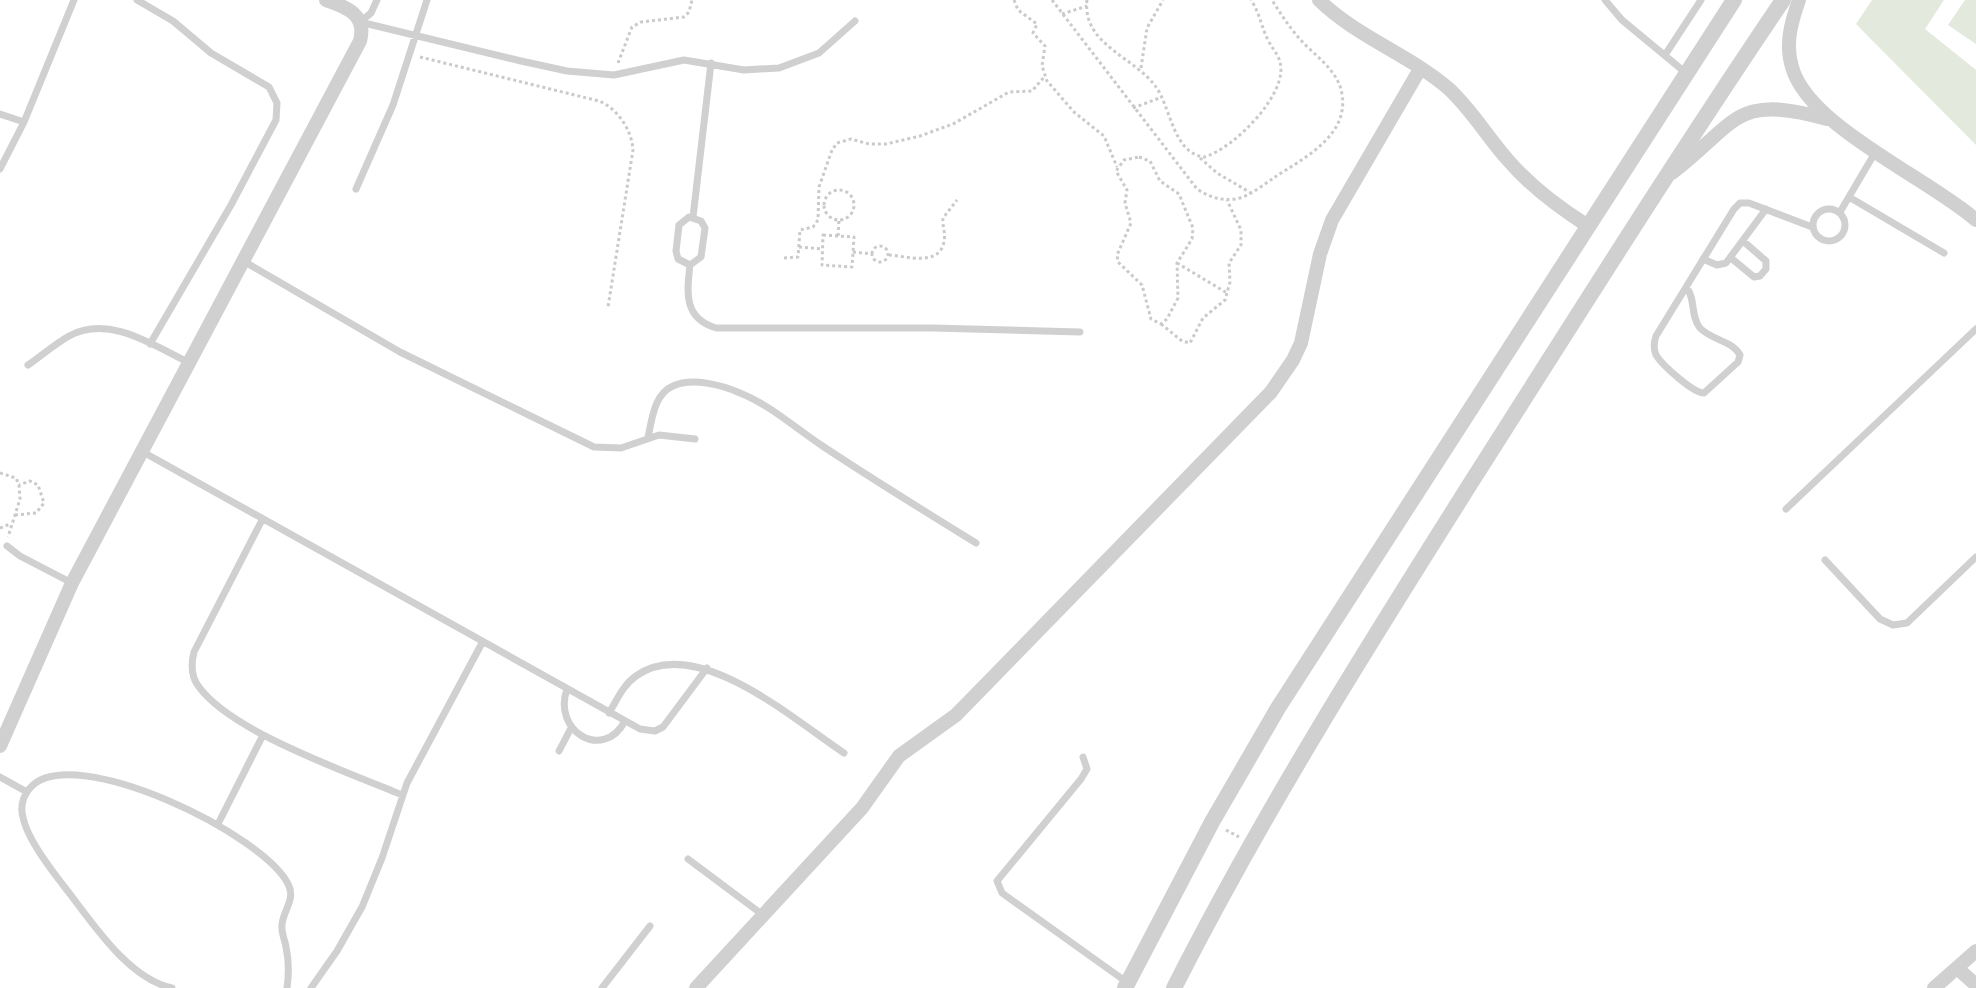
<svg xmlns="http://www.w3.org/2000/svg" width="1976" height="988" font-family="'Varela Round',sans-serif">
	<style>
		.green { fill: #e3e9dc }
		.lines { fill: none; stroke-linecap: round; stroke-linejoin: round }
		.path { stroke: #cacaca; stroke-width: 3; stroke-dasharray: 3 3; stroke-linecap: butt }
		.service { stroke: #d0d0d0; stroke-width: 7 }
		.minor { stroke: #d0d0d0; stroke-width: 14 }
		.tertiary { stroke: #d0d0d0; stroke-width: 16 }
	</style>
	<rect width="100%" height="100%" fill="#fff"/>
	<!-- green -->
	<path class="green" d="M1872 0H1944L1925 29 1976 70V145L1856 24Z
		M1965 0H1976V44L1948 25Z"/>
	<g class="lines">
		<!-- path -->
		<path class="path" d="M1014 0 1018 10 1037 24 1033 33 1045 46 1042 66 1047 81 1074 112 1104 136 1117 167
			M1052 0 1197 189C1209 197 1221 201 1236 199 1250 196 1263 185 1275 177 1304 158 1349 136 1342 94 1338 69 1313 55 1298 37 1288 25 1280 13 1272 0
			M1087 0C1082 45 1135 57 1156 87 1171 108 1173 153 1204 157 1232 150 1289 94 1280 62 1278 54 1271 47 1267 38 1261 25 1259 12 1251 0
			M1062 14 1087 6
			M420 57 599 101C617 108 632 130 633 150L608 307
			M618 63 632 27 641 22 684 17 689 12 692 0
			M1141 68 1147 28 1163 0
			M1133 108 1162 97
			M1139 157 1150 161 1160 181 1179 194 1193 228 1192 239 1177 263 1178 298 1167 319 1161 324 1151 319 1142 285 1118 262 1117 255 1131 223 1125 203 1127 190 1116 171 1124 160Z
			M1200 158 1217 173 1251 193
			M824 205a15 15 0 1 1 30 0a15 15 0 1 1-30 0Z
			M823 235 854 237 852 267 822 265Z
			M838 236 839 220
			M872 254a8 8 0 1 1 16 0a8 8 0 1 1-16 0Z
			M799 247 822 249
			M853 252 872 254
			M889 255C906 256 939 267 944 242 946 234 942 226 943 218L957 200
			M784 258 798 257 800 230 813 227 818 220 819 187 832 150 837 143 851 139 869 144H886L920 136 953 124 1009 92 1032 91 1045 76
			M1177 263 1227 293
			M1161 324 1182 341 1190 343 1203 318 1225 300 1230 282 1229 263 1241 245V230L1227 200
			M0 473 16 478 19 485 20 499 8 537
			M15 515 36 513 44 503 38 485 30 481 19 485
			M0 528 10 524
			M1226 830 1239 837"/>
		<!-- service -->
		<path class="service" d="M137 0 173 21 211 53 269 87 277 103 276 120 231 205 150 344
			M1605 0 1622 20 1686 73
			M360 22 521 61 567 71 614 75 684 60 744 70 779 68 819 53 855 21
			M360 22 371 13 377 0
			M1665 55 1701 0
			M0 114 24 122
			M0 169 24 122 74 0
			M356 189 393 105 427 0
			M1849 197 1944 253
			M1813 225a16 16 0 1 1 32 0a16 16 0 1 1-32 0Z
			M1840 212 1876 151
			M689 217 701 221 705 228 701 257 690 265 678 259 676 251 679 225Z
			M693 217 711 63
			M1731 258 1754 277 1760 276 1766 269V261L1743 241
			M1703 259 1717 265 1726 263 1766 209
			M245 262 400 352 594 447 621 448 659 435 695 439
			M690 265C687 292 683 318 716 328H933L1080 332
			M1686 287C1696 298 1690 316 1700 328 1711 340 1733 341 1740 355L1738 362 1704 393C1693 393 1662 365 1656 355 1653 348 1654 342 1656 336L1734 209 1740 203H1749L1812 227
			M28 365C41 356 55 344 69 336 110 314 154 346 190 363
			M648 437C652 420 654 394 673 386 692 377 722 385 740 393 770 405 794 427 821 445 872 479 924 511 976 543
			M143 452 640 729 655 731 663 727 707 668
			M1786 509 1976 329
			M262 520 194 652C191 664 191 677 199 687 233 733 348 772 402 795
			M7 546 20 556 72 583
			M1825 560 1880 619 1893 625 1907 623 1976 557
			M567 689C552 731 603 762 625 721
			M609 713C617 700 623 685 636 676 696 633 794 720 844 753
			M559 751 571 728
			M1083 757 1087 769 1081 779 997 881 1002 893 1128 983
			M0 777 27 792
			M218 824 263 735
			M688 859 763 915
			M172 988C130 979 95 927 70 894 56 876 27 840 23 817 20 807 23 796 30 788 71 740 267 835 289 886 295 900 283 911 282 925 281 933 285 940 286 947 289 961 289 974 287 988
			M311 988 337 951 362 907 382 858 407 783 482 643
			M602 988 650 926"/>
		<!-- minor -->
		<path class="minor" d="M1319 0C1357 37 1408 54 1448 88 1471 109 1486 135 1507 159 1530 186 1558 207 1588 226
			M1799 0C1791 23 1785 44 1792 67 1808 126 1928 178 1976 220
			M1672 173C1738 122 1734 93 1827 119
			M0 746 72 583 360 41C367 15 347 7 326 0
			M1957 968 1976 985
			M696 988 862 808 899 756 956 715 1271 392 1293 360 1301 343 1320 254 1332 220 1420 69
			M1934 988 1976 951"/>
		<!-- tertiary -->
		<path class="tertiary" d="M1125 988 1212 822 1278 708 1734 0
			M1174 988C1266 807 1371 641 1479 470 1579 313 1678 155 1783 0"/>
	</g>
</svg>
